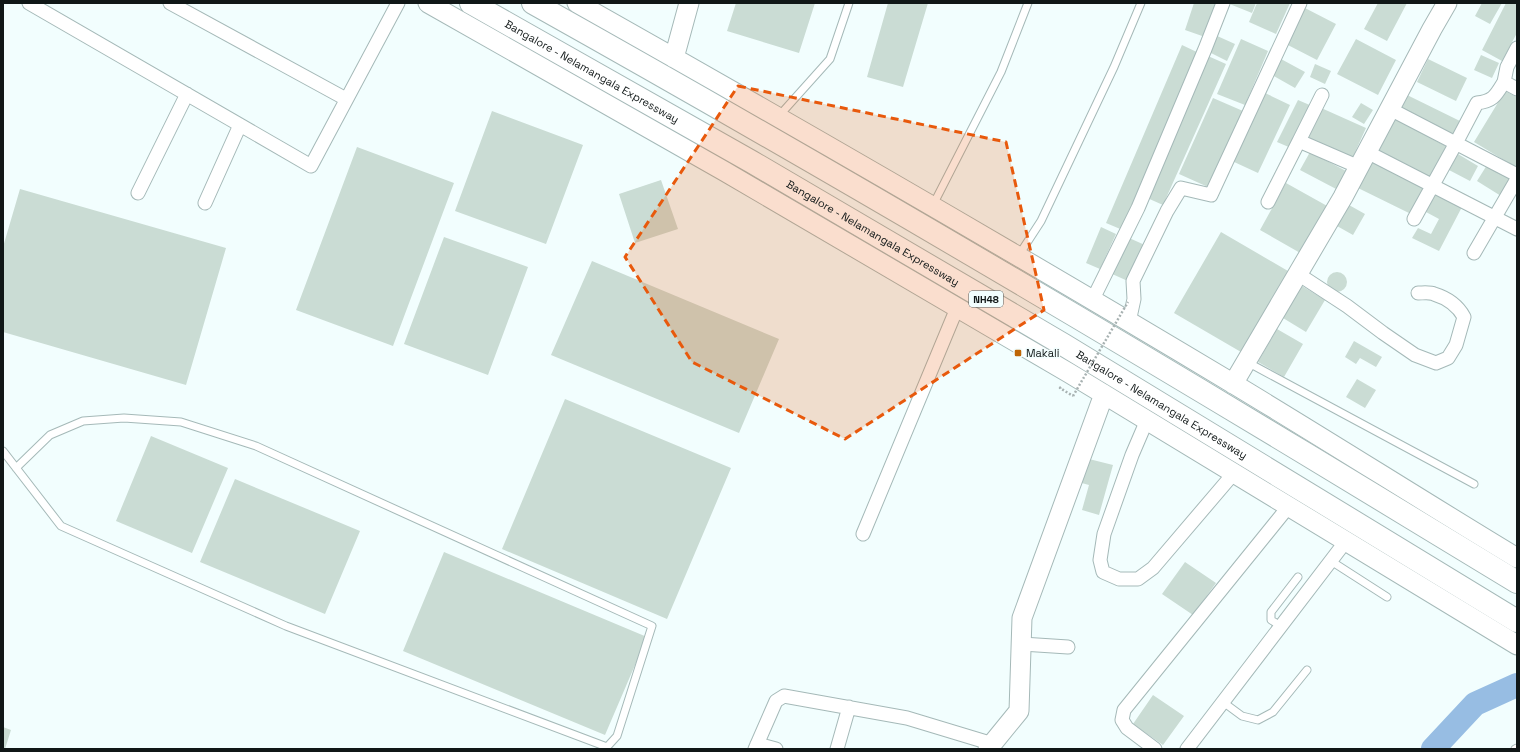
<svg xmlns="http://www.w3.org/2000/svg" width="1520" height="752" font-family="'Space Grotesk',sans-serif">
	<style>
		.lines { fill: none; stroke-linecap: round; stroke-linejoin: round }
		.river { stroke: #97bde3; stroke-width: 24 }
		.building { fill: #cadcd4 }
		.lane-casing { stroke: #a5b9b8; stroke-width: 9 }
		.street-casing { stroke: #a5b9b8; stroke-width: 15 }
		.secondary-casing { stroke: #a5b9b8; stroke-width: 21 }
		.highway-casing { stroke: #a5b9b8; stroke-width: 24 }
		.path { stroke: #a8b2b2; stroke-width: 2.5; stroke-dasharray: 2 2; stroke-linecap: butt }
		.lane { stroke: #fff; stroke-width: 7 }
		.street { stroke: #fff; stroke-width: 13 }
		.secondary { stroke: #fff; stroke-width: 19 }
		.highway { stroke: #fff; stroke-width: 22 }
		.path-bridge { stroke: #a8b2b2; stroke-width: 2.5; stroke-dasharray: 2 2; stroke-linecap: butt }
		.marked { fill: #e8590c; fill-opacity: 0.2; stroke: #e8590c; stroke-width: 3; stroke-dasharray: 8 5; stroke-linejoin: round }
		.poi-dot { fill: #be6505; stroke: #f2fefe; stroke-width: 1.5 }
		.labels { text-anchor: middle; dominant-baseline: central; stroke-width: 3; stroke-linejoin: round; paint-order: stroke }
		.shield { fill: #f2fefe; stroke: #545c5c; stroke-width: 1 }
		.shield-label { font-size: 10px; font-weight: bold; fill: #101717 }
		.street-label { font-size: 11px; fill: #101717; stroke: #f2fefe }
		.poi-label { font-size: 11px; fill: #101717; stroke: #f2fefe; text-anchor: start }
	</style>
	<rect width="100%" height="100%" fill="#f2fefe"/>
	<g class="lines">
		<!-- river -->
		<path class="river" d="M1433 749 1475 704 1517 685"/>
	</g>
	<!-- building -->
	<path class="building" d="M736 3H815L799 53 727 31Z
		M888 3H928L903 87 867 77Z
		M1194 3H1217L1205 37 1185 30Z
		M1227 3H1256L1252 13Z
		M1257 3H1290L1276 34 1249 22Z
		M1378 3H1407L1387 41 1364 29Z
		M1482 3H1502L1490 24 1475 16Z
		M1506 3H1517V33L1502 61 1482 50Z
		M1303 7 1336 24 1317 60 1284 43Z
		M1215 35 1235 44 1227 61 1207 51Z
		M1241 39 1268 51 1245 105 1217 94Z
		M1356 39 1396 60 1378 95 1337 74Z
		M1182 45 1201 54 1125 231 1106 223Z
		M1481 55 1499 63 1492 78 1474 70Z
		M1208 56 1226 64 1163 205 1145 197Z
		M1281 59 1305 72 1295 88 1272 75Z
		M1428 59 1467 78 1456 101 1417 82Z
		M1315 64 1331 71 1325 84 1310 77Z
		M1505 91 1517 97V168L1474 142Z
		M1265 93 1290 105 1258 173 1232 161Z
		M1405 94 1462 122 1453 139 1396 111Z
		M1213 98 1243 111 1208 187 1179 174Z
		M1298 100 1312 106 1291 148 1277 142Z
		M1361 103 1373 110 1364 124 1352 117Z
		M1319 107 1366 128 1351 161 1304 140Z
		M492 111 583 145 546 244 455 211Z
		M1394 118 1449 148 1431 180 1377 151Z
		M357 147 454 183 393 346 296 310Z
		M1310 152 1348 172 1338 190 1300 170Z
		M1458 154 1478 166 1470 181 1449 170Z
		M1373 160 1427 188 1413 215 1358 188Z
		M1487 165 1511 180 1501 196 1477 181Z
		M661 180 678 229 635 243 619 194Z
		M1286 183 1329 207 1302 254 1260 230Z
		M20 189 226 248 186 385 3 332V247Z
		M1436 192 1463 205 1439 251 1412 238 1418 228 1431 234 1439 219 1426 212Z
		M1349 205 1365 214 1353 235 1337 226Z
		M1101 227 1116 234 1100 269 1086 263Z
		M1221 232 1288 271 1241 352 1174 313Z
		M444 237 528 267 488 375 404 344Z
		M1127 237 1147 246 1130 282 1110 273Z
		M592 261 779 339 739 433 551 355Z
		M1327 282a10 10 0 1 1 20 0a10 10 0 1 1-20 0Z
		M1302 286 1325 300 1306 332 1283 318Z
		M1277 329 1303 344 1284 377 1258 362Z
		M1354 341 1382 357 1376 367 1360 358 1356 364 1345 357Z
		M1357 379 1376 390 1365 408 1346 397Z
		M565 399 731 468 667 619 502 549Z
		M151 436 228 468 192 553 116 521Z
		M1085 458 1113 465 1099 515 1082 510 1089 485 1078 482Z
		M235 479 360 531 325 614 200 562Z
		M444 552 647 637 605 735 403 651Z
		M1185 562 1216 583 1193 615 1162 594Z
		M1153 695 1184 716 1163 745 1133 724Z
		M3 727 11 730 5 749H3Z"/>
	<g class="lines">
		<defs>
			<path id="lane" d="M778 117 830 59 849 3
				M933 205 1001 72 1028 3
				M1019 255 1041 221 1114 67 1141 3
				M1247 362 1474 484
				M3 451 61 526 286 626 607 747 617 736 652 626 256 446 181 422 124 418 83 421 50 435 16 468
				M1331 561 1387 597
				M1281 626 1271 620V612L1298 577
				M1223 702 1242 716 1258 720 1273 712 1307 670
				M1515 749 1517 748"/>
			<path id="street" d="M29 3 311 166 398 3
				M170 3 346 99
				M1517 48 1507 67 1504 82 1517 89
				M1390 109 1517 175
				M1299 141 1322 95
				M1367 152 1517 229
				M138 193 187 94
				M1268 202 1299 141 1359 167
				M205 203 240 125
				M1414 219 1456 143 1477 103C1494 101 1496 95 1504 82
				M1474 253 1517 179
				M1298 274 1347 306 1383 333 1415 355 1436 363 1448 358 1456 345 1464 317C1458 306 1447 298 1434 294 1430 292 1423 293 1418 293
				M1092 301 1138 208 1205 49 1223 3
				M1129 322 1134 299 1133 281 1167 211 1181 188 1211 195 1300 3
				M1147 420 1132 455 1104 534 1100 560 1103 572 1119 579H1138L1153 568 1234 473
				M863 534 957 308
				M1022 644 1068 647
				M757 744 776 749
				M755 749 776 701 784 696 907 718 993 744
				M837 749 849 707
				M1155 749 1127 728 1122 720 1124 710 1289 506
				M1187 749 1346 541"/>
			<path id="secondary" d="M428 3 724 171 1069 373 1517 645
				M577 3C797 127 1015 253 1232 383 1327 440 1421 500 1517 558
				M674 58 689 3
				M1233 384 1343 197 1432 29 1447 3
				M988 749 1019 711 1022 618 1104 394"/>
			<g id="highway">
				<path id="s1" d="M471 3 752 162 1064 345 1517 621"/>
				<path d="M533 3C794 149 1051 300 1306 454 1376 497 1447 539 1517 582"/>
			</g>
		</defs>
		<!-- lane casing -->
		<use href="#lane" class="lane-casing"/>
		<!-- street casing -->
		<use href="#street" class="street-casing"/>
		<!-- secondary casing -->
		<use href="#secondary" class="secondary-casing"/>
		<!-- highway casing -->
		<use href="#highway" class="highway-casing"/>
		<!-- path -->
		<path class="path" d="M1061 387 1060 388 1073 396"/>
		<!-- lane -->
		<use href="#lane" class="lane"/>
		<!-- street -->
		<use href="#street" class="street"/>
		<!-- secondary -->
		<use href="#secondary" class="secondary"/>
		<!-- highway -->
		<use href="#highway" class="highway"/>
		<!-- path-bridge -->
		<path class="path-bridge" d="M1073 396 1128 302"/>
	</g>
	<!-- marked area -->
	<path class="marked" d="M738 86 1006 142 1044 310 845 439 692 362 625 257Z"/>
	<!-- markers -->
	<rect class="poi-dot" x="1014" y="349" width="8" height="8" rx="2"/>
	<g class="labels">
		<!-- shield labels -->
		<rect class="shield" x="969" y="291" width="34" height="16" rx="3"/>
		<g class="shield-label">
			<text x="986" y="299">NH48</text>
		</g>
		<!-- street labels -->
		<g class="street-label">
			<text stroke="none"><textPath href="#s1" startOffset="139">Bangalore - Nelamangala Expressway</textPath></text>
			<text stroke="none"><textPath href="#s1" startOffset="463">Bangalore - Nelamangala Expressway</textPath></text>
			<text stroke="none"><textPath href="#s1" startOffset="799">Bangalore - Nelamangala Expressway</textPath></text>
		</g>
		<!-- poi labels -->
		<g class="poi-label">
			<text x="1026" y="353">Makali</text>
		</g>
	</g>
	<!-- border -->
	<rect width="1520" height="752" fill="none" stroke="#101717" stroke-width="8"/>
</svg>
